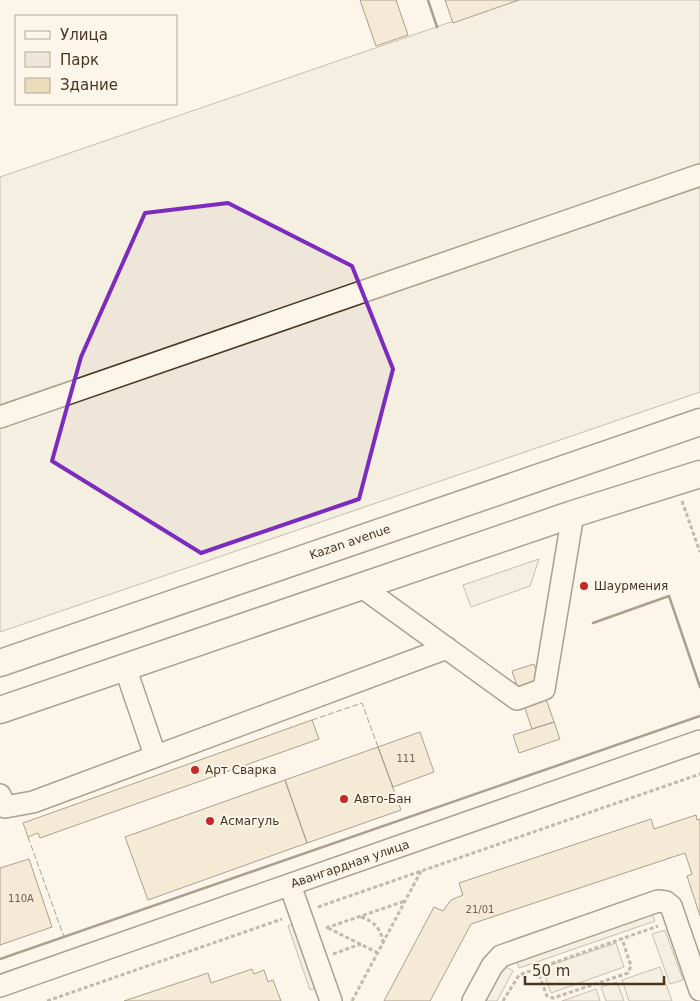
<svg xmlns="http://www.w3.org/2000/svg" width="700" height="1001" font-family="'DejaVu Sans',sans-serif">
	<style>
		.green { fill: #ede6d9; stroke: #887966 }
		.parking { fill: #ede7d9; stroke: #887966 }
		.building { fill: #ecdcbc; stroke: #4a3520 }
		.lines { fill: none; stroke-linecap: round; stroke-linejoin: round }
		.minor-casing { stroke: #4a3520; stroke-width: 24 }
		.major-casing { stroke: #4a3520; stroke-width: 29 }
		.path { stroke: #7f6f5c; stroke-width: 3; stroke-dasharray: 4 2.5; stroke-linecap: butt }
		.minor { stroke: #fbf6e9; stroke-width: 21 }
		.major { stroke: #fbf6e9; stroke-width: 26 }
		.fence { stroke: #4a3520; stroke-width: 1; stroke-dasharray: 6 2.5; stroke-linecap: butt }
		.wall { stroke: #4a3520; stroke-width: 2.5 }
		.marked { fill: none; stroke: #7b2cbf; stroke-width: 4; stroke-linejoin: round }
		.poi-dot { fill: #c62828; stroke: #fbf6e9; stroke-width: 2 }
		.labels { text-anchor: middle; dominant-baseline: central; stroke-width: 4; stroke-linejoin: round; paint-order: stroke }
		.number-label { font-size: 10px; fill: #725f47 }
		.street-label { font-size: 12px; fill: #4a3520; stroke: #fbf6e9 }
		.poi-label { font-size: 12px; fill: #4a3520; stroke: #fbf6e9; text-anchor: start }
	</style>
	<rect width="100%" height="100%" fill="#fbf6e9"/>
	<!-- green -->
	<path class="green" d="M515 0H700V392L0 632V177Z
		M539 559 530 586 471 607 463 585Z
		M616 943 624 967 551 993 542 968Z
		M660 967 672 1001H629L622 980Z
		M617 982 624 1001H606L601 987Z
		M596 989 600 1001H562Z"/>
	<!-- parking -->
	<path class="parking" d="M650 908 655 921 519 968 515 955Z
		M299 922 321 986 310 990 288 926Z
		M665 930 683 980 670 984 652 934Z
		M501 964 513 971 497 1001H482Z"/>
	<!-- building -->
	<path class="building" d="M360 0H396L408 35 376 46Z
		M445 0H519L453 23Z
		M534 664 554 722 532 729 512 671Z
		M312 720 319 739 40 838 38 833 28 837 23 823Z
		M554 722 560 739 519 753 513 735Z
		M420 732 434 772 393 787 378 747Z
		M378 747 401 810 307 843 285 780Z
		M285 780 307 843 148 900 125 837Z
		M696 815 697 820 700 819V916L687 876 692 874 685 853 471 924 430 1001H384L434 907 443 911 451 900 463 895 459 883 651 819 654 829Z
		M29 859 52 927 0 945V868Z
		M252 969 254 974 264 970 268 982 273 980 281 1001H124L208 973 211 983Z"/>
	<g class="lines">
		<defs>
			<path id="minor" d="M0 417 700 175
				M362 587 517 699 544 689 573 514
				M125 667 155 755
				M0 795 5 807 33 802 447 648
				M290 885 331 1001
				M0 986 700 741
				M473 1001 492 966 501 956 658 901 666 902 671 906 700 990"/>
			<path id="major" d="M0 663 700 422
				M0 710 573 514 700 474"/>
		</defs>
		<!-- minor casing -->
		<use href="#minor" class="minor-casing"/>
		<!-- major casing -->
		<use href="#major" class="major-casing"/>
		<!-- path -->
		<path class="path" d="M682 501 700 552
			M318 907 700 774
			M361 917C374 921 381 929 383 942
			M326 928 405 901
			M328 928 378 953
			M333 954 361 944
			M537 969 547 996 553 998 628 973 631 966 622 939
			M47 1001 282 919
			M352 1001 421 871
			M503 1001 519 975 658 926"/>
		<!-- minor -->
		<use href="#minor" class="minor"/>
		<!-- major -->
		<use href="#major" class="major"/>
		<!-- fence -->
		<path class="fence" d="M312 720 362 703 378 747
			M28 837 64 937"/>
		<!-- wall -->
		<path class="wall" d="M428 0 437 27
			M593 623 669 596 700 687
			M0 959 700 716"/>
	</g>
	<!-- marked area -->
	<path d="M0 0H700V1001H0ZM228 203 352 266 393 369 359 499 201 553 52 461 81 357 145 213Z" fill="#fbf6e9" fill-opacity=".55" fill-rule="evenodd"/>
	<path class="marked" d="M228 203 352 266 393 369 359 499 201 553 52 461 81 357 145 213Z"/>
	<!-- markers -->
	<g class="poi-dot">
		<circle cx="584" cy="586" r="5"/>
		<circle cx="195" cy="770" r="5"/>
		<circle cx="344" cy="799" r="5"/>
		<circle cx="210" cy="821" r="5"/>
	</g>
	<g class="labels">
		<!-- number labels -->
		<g class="number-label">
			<text x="406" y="758">111</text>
			<text x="21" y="898">110А</text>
			<text x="480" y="909">21/01</text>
		</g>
		<!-- street labels -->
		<g class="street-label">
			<text transform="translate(350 542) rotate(-19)">Kazan avenue</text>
			<text transform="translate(350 864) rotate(-19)">Авангардная улица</text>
		</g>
		<!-- poi labels -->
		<g class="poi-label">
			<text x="594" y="586">Шаурмения</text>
			<text x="205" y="770">Арт Сварка</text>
			<text x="354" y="799">Авто-Бан</text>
			<text x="220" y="821">Асмагуль</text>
		</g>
	</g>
	<!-- legend -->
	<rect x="15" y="15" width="162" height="90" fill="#fbf6e9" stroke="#b4a999"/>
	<rect x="25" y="31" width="25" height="8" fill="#fbf6e9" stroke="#b4a999"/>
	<text x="60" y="40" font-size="15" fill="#4a3520">Улица</text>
	<rect x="25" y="52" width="25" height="15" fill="#ede6d9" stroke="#b4a999"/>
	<text x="60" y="65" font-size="15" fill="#4a3520">Парк</text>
	<rect x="25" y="78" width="25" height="15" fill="#ecdcbc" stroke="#b4a999"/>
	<text x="60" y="90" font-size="15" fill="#4a3520">Здание</text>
	<!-- scale -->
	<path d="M525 976v8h139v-8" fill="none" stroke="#4a3520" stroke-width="2.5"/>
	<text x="532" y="976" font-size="15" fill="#4a3520" stroke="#fbf6e9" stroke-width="4" paint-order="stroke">50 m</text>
</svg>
